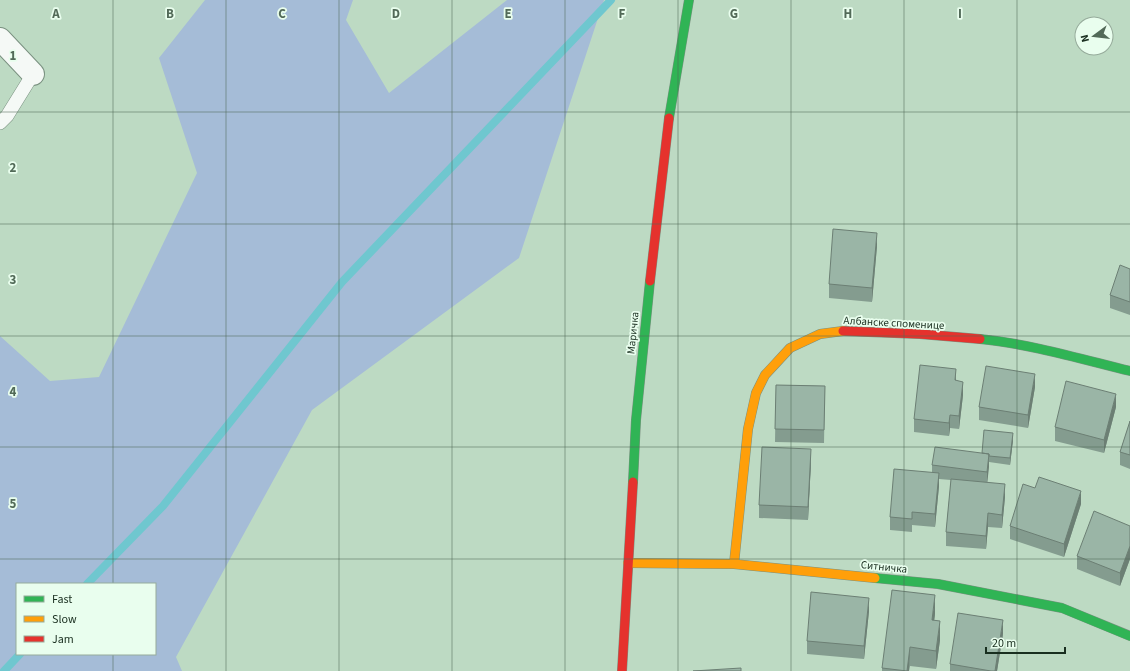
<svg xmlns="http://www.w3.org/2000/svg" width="1130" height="671" font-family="'Source Sans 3',sans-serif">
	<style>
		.green { fill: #a5bcd7; fill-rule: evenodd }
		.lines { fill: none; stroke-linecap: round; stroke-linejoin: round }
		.stream { stroke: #6fc7cf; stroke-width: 8 }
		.lane-casing { stroke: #7a9180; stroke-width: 14 }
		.street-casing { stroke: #7a9180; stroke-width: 24 }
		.fast-casing { stroke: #7a9180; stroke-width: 10 }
		.slow-casing { stroke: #7a9180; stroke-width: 10 }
		.jam-casing { stroke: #7a9180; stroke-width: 10 }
		.lane { stroke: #f5f9f6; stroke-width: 13 }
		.street { stroke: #f5f9f6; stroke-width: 22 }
		.fast { stroke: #30b455; stroke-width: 9 }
		.slow { stroke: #ff9f0a; stroke-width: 9 }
		.jam { stroke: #e5322d; stroke-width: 9 }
		.wall { fill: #849c8f }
		.shaded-wall { fill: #6c7f74 }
		.building { fill: #9ab5a6; stroke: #6c7f74 }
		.grid { fill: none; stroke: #526a58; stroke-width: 1; stroke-opacity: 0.55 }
		.labels { text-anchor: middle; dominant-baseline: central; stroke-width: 3.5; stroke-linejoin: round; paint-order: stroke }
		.street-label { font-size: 11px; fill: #192e1f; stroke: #e9feee }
		.grid-label { font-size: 13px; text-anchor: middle; font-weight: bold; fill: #526a58; stroke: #e9feee; stroke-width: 3.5; stroke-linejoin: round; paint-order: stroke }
	</style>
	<rect width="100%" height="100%" fill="#bddac3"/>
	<!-- green -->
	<path class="green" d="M205 0H353L346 20 389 93 507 0H604L519 258 312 410 176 657 182 671H0V336L50 381 99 377 197 173 159 58ZM17 584H155V654H17Z"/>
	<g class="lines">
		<!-- stream -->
		<path class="stream" d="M87 584 163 506 342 282 611 0
			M4 671 20 654"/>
		<defs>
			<path id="lane" d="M0 123 7 116 33 74"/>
			<path id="street" d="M0 39 33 74"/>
			<path id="fast" d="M669 118 689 0
				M980 339C1031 344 1081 359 1130 371
				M633 482 636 420 650 281
				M875 578 938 584 1062 608 1130 636"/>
			<path id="slow" d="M628 563 734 564 875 578
				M734 564 748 429 756 393 765 375 790 348 820 334 843 331"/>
			<path id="jam" d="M650 281 669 118
				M843 331 920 334 980 339
				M622 671 633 482"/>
		</defs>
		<!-- lane casing -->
		<use href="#lane" class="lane-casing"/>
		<!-- street casing -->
		<use href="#street" class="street-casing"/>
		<!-- fast casing -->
		<use href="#fast" class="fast-casing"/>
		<!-- slow casing -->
		<use href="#slow" class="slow-casing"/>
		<!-- jam casing -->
		<use href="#jam" class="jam-casing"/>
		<!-- lane -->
		<use href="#lane" class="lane"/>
		<!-- street -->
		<use href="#street" class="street"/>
		<!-- fast -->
		<use href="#fast" class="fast"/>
		<!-- slow -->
		<use href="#slow" class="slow"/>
		<!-- jam -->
		<use href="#jam" class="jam"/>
	</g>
	<!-- wall -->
	<path class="wall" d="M877 246 872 302 829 298V284Z
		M1130 269V315L1110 308V295Z
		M956 381 963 395 959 429 950 428 949 436 914 432V419Z
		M776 385 825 386 824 443 775 442Z
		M1035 387 1028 428 979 420V407Z
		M1116 407 1104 453 1055 441V427Z
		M1130 421V469L1120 465V452Z
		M1013 440 1010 465 989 462 987 482 1005 497 1002 528 988 527 986 549 946 546V532L951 480 939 479V486L935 527 912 525V532L890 530V517L932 473V465L982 453Z
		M811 462 808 520 759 518V505Z
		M1081 504 1064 557 1010 539V526Z
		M1130 526V559L1120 586 1077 569V556Z
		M869 611 864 659 807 654V641Z
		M935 614 934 620 940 640 936 669 910 666 909 671H882V668Z
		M1003 634 997 671H950V664Z"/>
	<!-- shaded-wall -->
	<path class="shaded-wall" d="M877 233V246L872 302V288Z
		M956 369V382L955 380Z
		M1035 374V387L1028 428V415Z
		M963 382V395L959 429V416Z
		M1116 394V407L1104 453V440Z
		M950 415V428L949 436V423Z
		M1013 433V440L1010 465V458Z
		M811 449V462L808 520V507Z
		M989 454V467L987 485V472Z
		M939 473V486L935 527V514Z
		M1005 484V497L1002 528V515Z
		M1081 491V504L1064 557V544Z
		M988 513V527L986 549V536Z
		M1130 546V559L1120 586V573Z
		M935 595V614L932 639V620Z
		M869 598V611L864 659V646Z
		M1003 620V634L997 671H995Z
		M940 621V640L936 669V651Z
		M910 647 909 671H907Z"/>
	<!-- building -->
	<path class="building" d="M833 229 877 233 872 288 829 284Z
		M1120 265 1130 269V302L1110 295Z
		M920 365 956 369 955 380 963 382 959 416 950 415 949 423 914 419Z
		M986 366 1035 374 1028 415 979 407Z
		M1066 381 1116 394 1104 440 1055 427Z
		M776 385 825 386 824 430 775 429Z
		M1130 421V455L1120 452Z
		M984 430 1013 433 1010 458 989 456V454L982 453Z
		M762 447 811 449 808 507 759 505Z
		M935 447 989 454 987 472 932 465Z
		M894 469 939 473 935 514 912 512V519L890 517Z
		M1039 477 1081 491 1064 544 1010 526 1023 484 1035 488Z
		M951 479 1005 484 1002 515 988 513 986 536 946 532Z
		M1094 511 1130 526V546L1120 573 1077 556Z
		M892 590 935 595 932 620 940 621 936 651 910 647 907 671 882 668Z
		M811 592 869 598 864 646 807 641Z
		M958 613 1003 620 995 671H991L950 664Z
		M741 668V671H693Z"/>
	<!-- grid -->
	<path class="grid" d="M113 0V584M226 0V671M339 0V671M452 0V671M565 0V671M678 0V671M791 0V671M904 0V671M1017 0V671M0 112H1130M0 224H1130M0 336H1130M0 447H1130M0 559H1130M113 654V671"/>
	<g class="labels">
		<!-- street labels -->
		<g class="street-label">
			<text transform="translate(894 323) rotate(3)">Албанске споменице</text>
			<text transform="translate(633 333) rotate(-84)">Маричка</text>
			<text transform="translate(884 567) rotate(6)">Ситничка</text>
		</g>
	</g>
	<g class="grid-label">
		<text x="56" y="18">A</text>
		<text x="170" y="18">B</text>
		<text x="282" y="18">C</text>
		<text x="396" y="18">D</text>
		<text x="508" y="18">E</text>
		<text x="622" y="18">F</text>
		<text x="734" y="18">G</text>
		<text x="848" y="18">H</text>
		<text x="960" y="18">I</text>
		<text x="13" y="60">1</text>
		<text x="13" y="172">2</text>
		<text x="13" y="284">3</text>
		<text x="13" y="396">4</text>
		<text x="13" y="508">5</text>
	</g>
	<!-- legend -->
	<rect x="16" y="583" width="140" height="72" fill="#e9feee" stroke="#96ab9b"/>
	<rect x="24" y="596" width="20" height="6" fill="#30b455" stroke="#96ab9b"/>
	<text x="52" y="603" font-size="12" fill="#192e1f">Fast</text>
	<rect x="24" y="616" width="20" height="6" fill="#ff9f0a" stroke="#96ab9b"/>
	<text x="52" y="623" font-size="12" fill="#192e1f">Slow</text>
	<rect x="24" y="636" width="20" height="6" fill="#e5322d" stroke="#96ab9b"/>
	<text x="52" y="643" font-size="12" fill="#192e1f">Jam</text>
	<!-- north arrow -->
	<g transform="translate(1094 36) rotate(255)"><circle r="19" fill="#e9feee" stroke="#96ab9b"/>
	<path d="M0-3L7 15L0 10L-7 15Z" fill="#526a58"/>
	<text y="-6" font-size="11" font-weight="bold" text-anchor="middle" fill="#192e1f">N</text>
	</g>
	<!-- scale -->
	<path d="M986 647v6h79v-6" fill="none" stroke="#192e1f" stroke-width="2"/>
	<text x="992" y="647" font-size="12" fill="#192e1f" stroke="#e9feee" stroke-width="3" paint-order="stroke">20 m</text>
</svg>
